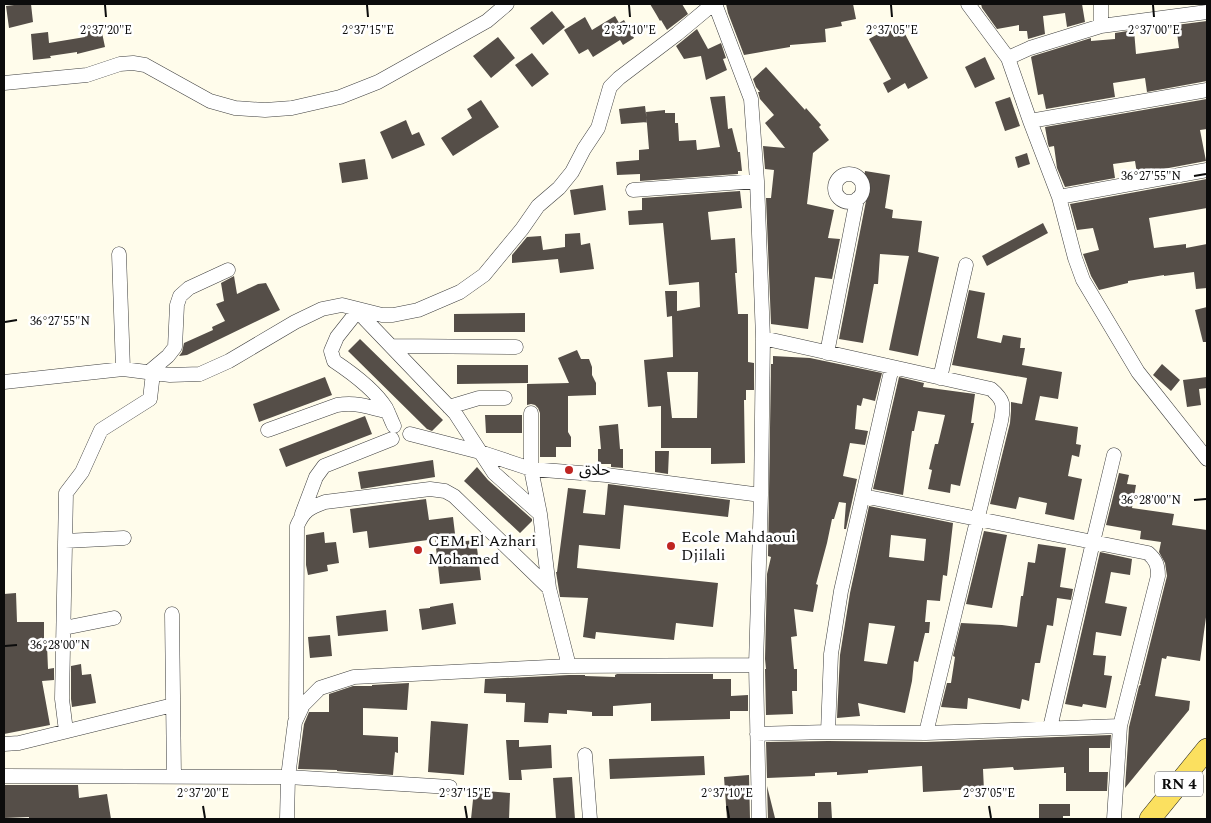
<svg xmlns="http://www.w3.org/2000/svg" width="1211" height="823" font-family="Spectral,'Noto Sans Arabic',serif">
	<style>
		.building { fill: #554e48; fill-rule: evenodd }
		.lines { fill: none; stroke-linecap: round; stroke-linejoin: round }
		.minor-casing { stroke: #3f3f3f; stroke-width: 15 }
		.primary-casing { stroke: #1d1d1d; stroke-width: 22 }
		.minor { stroke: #fff; stroke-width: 14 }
		.primary { stroke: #fbe05f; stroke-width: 21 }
		.ticks { fill: none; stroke: #0c0c0c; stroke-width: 2 }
		.poi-dot { fill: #bf2522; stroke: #fff; stroke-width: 2 }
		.labels { text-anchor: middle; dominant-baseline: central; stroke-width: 5; stroke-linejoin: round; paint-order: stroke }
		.shield { fill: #fff; stroke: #555; stroke-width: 1 }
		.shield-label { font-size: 15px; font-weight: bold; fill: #0c0c0c }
		.poi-label { font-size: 16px; fill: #0c0c0c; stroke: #fff; text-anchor: start }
		.ticks-label { font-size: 12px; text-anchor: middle; fill: #0c0c0c; stroke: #fff; stroke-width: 5; stroke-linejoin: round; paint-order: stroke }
	</style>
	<rect width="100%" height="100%" fill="#fffceb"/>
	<!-- building -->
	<path class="building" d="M22 4H31L33 22 9 28 6 6Z
		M650 4H682L688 14 667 30 661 20 660 21 656 14Z
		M726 4H853L856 19 841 22 842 26 825 29 826 42 790 45V47L744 55 728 13Z
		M981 4H1082L1085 22 1067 27 1065 13 1043 16 1045 34 1028 39 1027 31H1019V25L997 29 982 8Z
		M552 11 565 27 543 45 530 28Z
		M615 16 619 23 624 20 634 38 623 45 620 40 593 57 588 49 579 54 564 30 585 17 592 30Z
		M1207 21V81L1147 92 1145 78 1113 83 1115 97 1046 109 1043 94 1038 95 1031 57 1033 56 1091 38V41L1115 39V33L1134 30 1136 54 1179 48 1176 25Z
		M101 28 105 47 77 54V52L50 56 51 58 33 60 31 34 48 32 49 43 85 37 84 32Z
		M889 28 894 37 904 32 928 78 908 89 905 83 888 93 883 83 891 79 869 39Z
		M697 29 708 49 721 43 726 58 723 59 727 70 706 80 701 56 684 59 676 46Z
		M498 37 515 58 491 78 473 56Z
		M532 53 549 74 532 87 515 65Z
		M985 57 995 79 975 88 965 67Z
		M766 67 805 110 806 108 821 125 819 127 829 140 813 153 807 204 834 210 828 238 840 239 832 279 815 277 808 329 771 324 766 198H771L774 170 765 169 763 146 785 148 765 123 774 115 760 99 758 92H760L756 87 753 79Z
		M725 96 728 129 732 128 738 152H740L742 171H738V174L640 181V174L617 175 616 162 639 160V150L649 149 646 112 665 110V113H675V123H678L679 141 696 140 697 150 720 147 710 97Z
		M1010 97 1020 126 1005 131 995 102Z
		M1207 99V129L1200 130 1206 161 1137 174 1135 161 1113 164 1115 178 1065 187 1057 168 1054 146 1049 147 1048 144 1045 127Z
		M481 100 499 127 453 156 441 138 472 118 467 109Z
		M645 106 647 122 621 124 619 109Z
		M406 120 412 135 419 132 425 145 392 159 380 132Z
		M1027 153 1030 164 1018 168 1015 157Z
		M365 159 368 179 342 183 339 163Z
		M865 171 890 175 885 208 893 210 892 218 922 221 918 252 939 257 918 356 889 350 909 256 880 254 878 284H874L863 343 839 339 866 201 865 196 862 192Z
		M1207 179V208L1149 218 1154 248 1186 244V248L1207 244V288L1196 289 1194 272 1164 276V275L1128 281V283L1099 290 1091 276 1083 254 1099 250 1093 228 1077 230 1070 204Z
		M603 185 606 210 574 215 570 190Z
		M740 191 742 208 708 212 711 240 735 238 737 273H735L738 314H748V362L754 363V390H746V400H744L745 463 711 464V448H661V406L648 407 644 360 673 357 672 316 667 317 665 291H677V311L700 307 699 282 669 285 663 223 629 225 628 211 642 210V198ZM667 372H698L697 418H672Z
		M1043 223 1048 233 987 266 982 256Z
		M580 233 581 245 590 243 594 269 560 273 558 259 512 263V255L527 237 541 236 543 250 565 247V234Z
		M234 276 237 294 258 284 266 283 280 310 187 355 179 356 182 352 184 343 213 330 212 327 225 321 216 304 224 301 221 283Z
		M969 290 985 293 977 338 1001 343 1003 335 1021 338 1020 348H1025L1022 365 1062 372 1058 399 1040 396 1035 420 1078 427 1076 444 1081 445 1079 457 1072 455 1068 476 1082 479 1074 520 1045 514 1047 503 1019 497 1016 509 990 504 1010 423 1011 411V402L1022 404 1027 378 952 365Z
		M1207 307V342H1203L1195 310Z
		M525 313V332H454V314Z
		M360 339 443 420 432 431 427 429 348 351Z
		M577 350 581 359H589L592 367V375L596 383V395L568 396V432L571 437V447H556V457H540V413L538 408 535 405 531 404 527 405V384L569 383 558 358Z
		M773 356 810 358 882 373 875 401 863 398 861 406 857 405 855 429 868 431 865 445 850 443 843 476 857 479 846 529H844L846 503 839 502 834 519H832L827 543 816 584 818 585 813 612 794 609 797 636 791 637 794 669H797V691H792L793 714 766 715 765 669H766L765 659 767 574 771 557 768 556 771 364H773Z
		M1162 364 1180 380 1171 391 1153 375Z
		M457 365H528V383L457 384Z
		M325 377 332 395 259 422 253 404Z
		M899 377 924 383 923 387 975 394 971 423H974L960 486 951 484 950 493 928 489 932 470 929 469 935 444H938L945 415 918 411 914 431H912L903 495 873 489Z
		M1207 377V388L1199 389 1201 405 1187 407 1183 380Z
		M485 415H522V433H486Z
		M365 416 372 434 286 467 279 449Z
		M618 424 620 449H623V468L611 467V464H598V449H601L599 426Z
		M655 451H669L668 474 655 472Z
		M433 460 435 477 361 489 358 472Z
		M477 467 488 480 532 519V521L520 533 464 481Z
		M1119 473 1129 475 1127 484 1136 485 1132 508 1174 514 1172 525 1207 530V610L1200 661 1167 656 1166 659 1162 658 1155 696 1190 701 1189 710 1125 788 1129 727 1139 686 1141 684H1140L1167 576 1165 563 1159 552 1161 542 1140 539 1141 531 1106 525Z
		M608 484 730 500 728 517 624 505 620 549 579 545 577 568 718 583 713 627 676 623 674 640 596 632 595 639 583 637 588 598 560 597 556 572H557L568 488 586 490 583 513 605 515Z
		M426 499 429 520 453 517 456 542 476 540 481 580 440 584 435 539 369 548 367 531 353 533 350 509Z
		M869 506 953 523 947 576 943 575 940 601 927 600 925 622H930L929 633H925L918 662 914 661 912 681 905 713 858 703 860 716 837 718 840 655 850 593ZM891 535 926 539 924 561 889 557ZM869 623 895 626 887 664 864 661Z
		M984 531 1007 535 992 608 966 604Z
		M324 532 325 543 336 542 339 563 327 565 328 571 308 575 306 565V535Z
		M1038 544 1066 548 1060 587 1073 589 1071 600 1057 598 1053 626 1047 625 1040 663H1035L1029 701 1022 699 1020 709 968 698 967 709 941 707 947 683H951L955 657 953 656 961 623 1002 625 1017 627 1021 596H1023L1028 562 1035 563Z
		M1100 552 1132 559 1130 575 1111 572 1105 603 1127 607 1121 636 1096 632 1093 655 1106 656 1104 675 1112 676 1106 708 1083 704 1082 707 1065 704Z
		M16 593 17 622H44V645H47L48 669 54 668V680L42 681 50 725 4 734V594Z
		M453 603 456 624 422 630 419 609 430 608V607Z
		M386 610 388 631 338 636 336 616Z
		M330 635 332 656 310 658 308 637Z
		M81 664 82 675 91 674 96 703 72 707 71 699V666Z
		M617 674H713V679H731V696L748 695V711H730V719L651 721V703L613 706V716H592V712L567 710V714L549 713 548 723 524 722 525 703 506 702V694L484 693 485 679 569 675H585V676L615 677V675Z
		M409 683 407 710 363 708V735L398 737V753L395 752 393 775 337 771V770L298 769 304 724 309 712H329V694L353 686H372V685Z
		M431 721 468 724 464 775 428 772Z
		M1111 735 1110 748H1089V772H1108L1107 791H1066V773H1064V767L1014 770 1013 767 983 769 984 791H973V789L923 792 922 766 868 770V773L837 775V772L815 773V776L767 778 766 742 828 741 926 742Z
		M506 740H519V747L551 745 552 768 521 770 522 780H509Z
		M704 756 705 775 610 779 609 759Z
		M749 775 750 819H727L724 777Z
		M572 777 575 819H556L553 778Z
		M4 785H78L79 798 107 794 111 819H29V817L4 818Z
		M767 786 775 818 768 819Z
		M474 790 510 793 509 819H471Z
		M818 802H831L832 819H818Z
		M1039 804H1070V816H1063V819H1039Z"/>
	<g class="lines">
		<defs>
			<path id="minor" d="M715 4 751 99 757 181 763 338 761 495 756 665 759 819
				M968 4 1008 58
				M1101 4V26
				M1207 12 1101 26 1030 48 1008 58 1030 121 1059 197 1075 258 1083 280 1138 372 1207 459
				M4 83 87 75 120 64 133 63 145 65 210 101 235 108 265 110 292 108 340 97 378 82 487 21 507 4
				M1030 121 1207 90
				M835 188a14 14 0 1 1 28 0a14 14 0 1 1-28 0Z
				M633 190 757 181
				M1059 197 1207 170
				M119 254 123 369
				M354 312 363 317 455 413 494 473 540 514 549 588 569 666
				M356 313 337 337 331 351 334 361C352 373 375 390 386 408 389 414 391 420 394 426
				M763 338 991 389C1004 400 1004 405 1001 421L926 733
				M391 346 516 347
				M827 353 857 199
				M149 372 168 356 175 347 177 305 180 296 189 288 228 270
				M940 378 966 265
				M4 382 123 369 170 375 200 374 229 361 295 322 322 309 342 305 382 315H393L418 310 460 292 484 275 522 229 538 206 559 188 572 172 584 149 598 128 610 87 619 78 677 34 713 4
				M449 407 479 398H505
				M531 413V469L540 514
				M268 430 337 405C357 402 370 407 388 412
				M410 434 480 452 531 469 606 475 761 495
				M863 496 1148 553C1156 560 1158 565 1158 576L1120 726 1114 819
				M302 514 316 477 324 466 392 439
				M65 541 124 538
				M172 614 174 777
				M64 628 114 618
				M296 717 297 526C304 510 309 508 325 502L430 489 445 491 454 496 549 588
				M1050 728 1093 542 1114 455
				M66 731 62 699 66 493 82 472 101 430 150 399 153 373
				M828 732 831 654 841 591 892 367
				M757 734 828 732 926 733 1120 726
				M4 744 19 743 173 705
				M585 755 590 819
				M4 776 288 777 450 787
				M287 819 288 777 295 722 303 705 320 688 354 677 569 666 756 665"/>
			<path id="primary" d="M1150 819 1207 749"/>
		</defs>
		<!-- minor casing -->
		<use href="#minor" class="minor-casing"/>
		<!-- primary casing -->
		<use href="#primary" class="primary-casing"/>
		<!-- minor -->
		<use href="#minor" class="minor"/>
		<!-- primary -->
		<use href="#primary" class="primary"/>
	</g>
	<!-- ticks -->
	<path class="ticks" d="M105 5 106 17M367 5 368 17M629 5 630 17M891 5 892 17M1153 5 1154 17M1194 176 1206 174M5 322 17 320M1194 500 1206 499M5 646 17 645M203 806 205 818M465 806 467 818M727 806 729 818M989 806 991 818"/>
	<!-- markers -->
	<g class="poi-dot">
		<circle cx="569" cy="470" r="5"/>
		<circle cx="671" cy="546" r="5"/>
		<circle cx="418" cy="550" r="5"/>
	</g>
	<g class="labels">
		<!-- shield labels -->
		<rect class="shield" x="1155" y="771.5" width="48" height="25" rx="4"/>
		<g class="shield-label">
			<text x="1179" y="784">RN 4</text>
		</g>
		<!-- poi labels -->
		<g class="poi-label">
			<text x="579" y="470">حلاق</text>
			<text x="681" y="537">Ecole Mahdaoui<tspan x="681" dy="18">Djilali</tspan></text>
			<text x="428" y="541">CEM El Azhari<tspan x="428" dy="18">Mohamed</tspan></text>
		</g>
	</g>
	<g class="ticks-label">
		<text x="106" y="34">2°37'20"E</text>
		<text x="368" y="34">2°37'15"E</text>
		<text x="630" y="34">2°37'10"E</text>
		<text x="892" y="34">2°37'05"E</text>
		<text x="1154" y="34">2°37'00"E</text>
		<text x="1151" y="180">36°27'55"N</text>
		<text x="60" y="325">36°27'55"N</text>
		<text x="1151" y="504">36°28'00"N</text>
		<text x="60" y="649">36°28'00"N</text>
		<text x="203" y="797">2°37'20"E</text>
		<text x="465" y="797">2°37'15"E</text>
		<text x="727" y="797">2°37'10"E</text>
		<text x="989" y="797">2°37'05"E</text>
	</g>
	<!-- border -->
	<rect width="1211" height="823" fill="none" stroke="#0c0c0c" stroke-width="10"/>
</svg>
